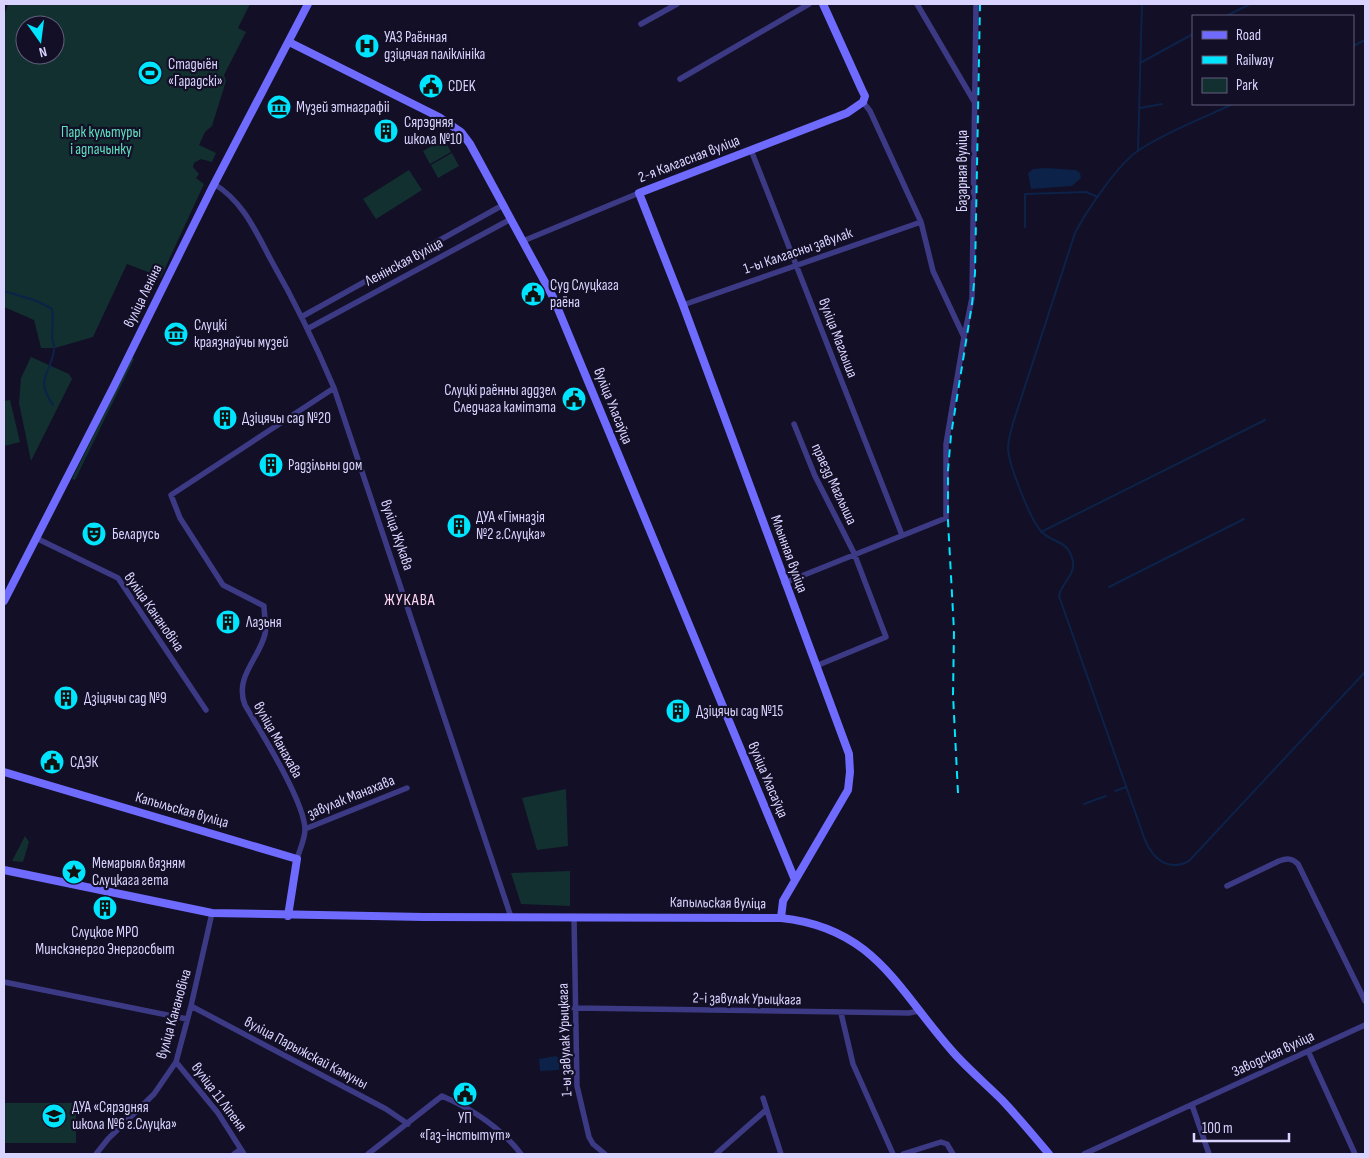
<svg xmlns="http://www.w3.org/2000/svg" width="1369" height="1158" font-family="'Sofia Sans Condensed',sans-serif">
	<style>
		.green { fill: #12302f; fill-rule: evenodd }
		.water { fill: #0c2248 }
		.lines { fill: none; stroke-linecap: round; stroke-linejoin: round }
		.stream { stroke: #0c2248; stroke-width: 2 }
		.street { stroke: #3d3a85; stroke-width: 5.5 }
		.secondary { stroke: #6f6bff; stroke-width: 8 }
		.rail { stroke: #00e5ff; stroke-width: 2; stroke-dasharray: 8 6; stroke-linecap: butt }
		.labels { text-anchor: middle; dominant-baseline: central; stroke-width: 4.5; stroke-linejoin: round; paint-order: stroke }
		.poi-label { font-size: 15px; fill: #d9d4ff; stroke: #130f26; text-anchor: start }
		.park-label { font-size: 15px; fill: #5fe0c0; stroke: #130f26 }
		.street-label { font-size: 15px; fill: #d9d4ff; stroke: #130f26 }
		.neighbourhood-label { font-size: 16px; letter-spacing: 1px; fill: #ffd6f0; stroke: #130f26 }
	</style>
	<rect width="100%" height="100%" fill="#130f26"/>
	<!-- green -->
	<path class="green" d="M8 4H250L238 28 246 32 224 75 226 81 212 126 205 132 199 145 216 153 212 162 201 159 194 163 193 167 199 174 196 178 204 184 161 277 127 264 93 337 55 348H41L34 320 4 307V16ZM25 25H55V55H25Z
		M444 139 451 152 430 164 423 151Z
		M452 153 459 166 438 178 431 165Z
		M409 170 422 190 376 219 363 199Z
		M31 357 69 374 72 379 31 461 19 403 21 378Z
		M132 358 134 359 75 480 72 479Z
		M10 400 20 442 4 446V401Z
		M566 789 568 846 537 850 522 798Z
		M25 836 29 842 23 862 12 861Z
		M570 871V906L521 904 511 873Z
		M5 1103H76V1143H5Z"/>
	<!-- water -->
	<path class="water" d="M1045 168 1076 170 1080 173 1081 178 1072 186 1031 189 1028 173 1033 169Z
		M556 1056 559 1058V1070L540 1071 539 1059Z"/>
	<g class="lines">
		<!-- stream -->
		<path class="stream" d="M1226 16 1250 4
			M1353 46 1365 40
			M1140 63 1193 34
			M1233 104C1203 118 1166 132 1139 150 1118 164 1087 210 1075 233L1013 423C1011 431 1008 440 1008 449 1009 465 1030 519 1041 531 1052 544 1069 539 1073 562 1075 576 1061 583 1059 596L1145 840C1153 859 1168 872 1189 861L1365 672
			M1140 108 1162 104
			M1138 151 1142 4
			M1025 227V194L1086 192 1098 197
			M4 291 37 301 52 309C54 318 52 326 52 336 52 341 55 346 54 351 49 377 35 378 53 405
			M1041 532 1265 420
			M1109 587 1244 519
			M1115 791 1126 787
			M1084 804 1106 796"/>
		<!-- street -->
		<path class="street" d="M917 4 975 103
			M641 24 677 4
			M680 79 809 4
			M751 150 902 535
			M214 184C243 201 256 232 271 260 295 302 315 343 334 388L511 917
			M523 241 639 193
			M683 305 921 222
			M303 316 503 205
			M309 328 511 219
			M964 337 972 298 976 4
			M794 424 815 476 854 553 886 637 816 666
			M36 538 118 578 206 710
			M784 583 946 518V444L964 337 933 271 921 222 870 111 863 102
			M305 829 407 788
			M297 859C300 849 305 839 305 829 304 800 260 731 245 705 234 677 259 659 265 634 267 626 264 615 264 606L223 585 180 518 171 495 334 388
			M1227 886 1279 861C1287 858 1292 858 1298 864L1365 1001
			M574 917 577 1086 589 1137 593 1144 605 1154
			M4 982 187 1019
			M191 1006 386 1109 408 1124
			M574 1008 909 1013 918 1011
			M841 1013 853 1064 893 1154
			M1308 1051 1355 1154
			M176 1062 218 1113 244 1154
			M763 1098 781 1154
			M1192 1105 1209 1154
			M96 1154 108 1139 154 1094 176 1062 191 1006 212 913
			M234 1154 241 1149
			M368 1154 442 1096C472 1109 501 1128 521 1154
			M716 1154 766 1110
			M903 1154 941 1142 947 1144 953 1154
			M1084 1154 1365 1025"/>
		<!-- secondary -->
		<path class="secondary" d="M289 42 439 117 461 132 470 144 553 297 795 880
			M4 601 114 386 211 190 308 4
			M4 772 297 859 288 916
			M4 870 212 913 424 917 781 918C875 928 897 989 953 1052 968 1069 986 1084 1002 1100 1018 1117 1034 1136 1049 1154
			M781 918 783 901 848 790 850 772 849 754 683 305 639 193 847 113 863 102 865 96 862 90 823 4"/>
		<!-- rail -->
		<path class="rail" d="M958 793 953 695 954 631 948 521V470L951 435 972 304 975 273 980 4"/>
	</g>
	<!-- icons -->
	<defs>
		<symbol id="hospital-disc" viewBox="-11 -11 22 22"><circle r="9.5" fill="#00e5ff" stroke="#130f26"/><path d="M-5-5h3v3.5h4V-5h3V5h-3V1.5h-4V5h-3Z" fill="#111"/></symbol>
		<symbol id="stadium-disc" viewBox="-11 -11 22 22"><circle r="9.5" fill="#00e5ff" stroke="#130f26"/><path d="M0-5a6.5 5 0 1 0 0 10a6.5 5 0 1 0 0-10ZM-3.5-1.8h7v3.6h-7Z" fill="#111"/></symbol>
		<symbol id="civic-disc" viewBox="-11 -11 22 22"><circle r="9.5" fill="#00e5ff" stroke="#130f26"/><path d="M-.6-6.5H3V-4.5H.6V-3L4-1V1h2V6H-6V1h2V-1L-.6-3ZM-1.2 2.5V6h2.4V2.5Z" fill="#111"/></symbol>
		<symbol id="museum-disc" viewBox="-11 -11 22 22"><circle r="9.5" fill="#00e5ff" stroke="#130f26"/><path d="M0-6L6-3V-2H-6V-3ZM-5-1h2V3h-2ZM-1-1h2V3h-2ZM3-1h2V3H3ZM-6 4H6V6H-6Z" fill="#111"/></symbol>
		<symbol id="building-disc" viewBox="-11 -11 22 22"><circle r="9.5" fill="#00e5ff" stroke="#130f26"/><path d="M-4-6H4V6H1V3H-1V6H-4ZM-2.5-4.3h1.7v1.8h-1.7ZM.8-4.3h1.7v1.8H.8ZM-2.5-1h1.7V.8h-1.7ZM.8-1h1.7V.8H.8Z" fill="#111"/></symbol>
		<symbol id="theatre-disc" viewBox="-11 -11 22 22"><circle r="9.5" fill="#00e5ff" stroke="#130f26"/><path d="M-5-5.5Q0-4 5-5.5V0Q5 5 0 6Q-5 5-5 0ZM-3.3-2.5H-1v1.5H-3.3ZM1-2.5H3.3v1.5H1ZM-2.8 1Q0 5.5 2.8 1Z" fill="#111"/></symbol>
		<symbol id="sight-disc" viewBox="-11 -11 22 22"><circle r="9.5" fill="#00e5ff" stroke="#130f26"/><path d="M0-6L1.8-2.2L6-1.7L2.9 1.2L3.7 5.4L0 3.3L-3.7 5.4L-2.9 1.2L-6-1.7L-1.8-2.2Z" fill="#111"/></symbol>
		<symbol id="school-disc" viewBox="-11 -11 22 22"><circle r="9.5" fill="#00e5ff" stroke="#130f26"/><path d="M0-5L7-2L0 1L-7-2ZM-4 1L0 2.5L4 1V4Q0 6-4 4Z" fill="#111"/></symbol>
	</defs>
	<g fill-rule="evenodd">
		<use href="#hospital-disc" x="353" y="32" width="28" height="28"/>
		<use href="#stadium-disc" x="136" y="59" width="28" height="28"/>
		<use href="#civic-disc" x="417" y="72" width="28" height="28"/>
		<use href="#museum-disc" x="265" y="93" width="28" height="28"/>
		<use href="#building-disc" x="372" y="117" width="28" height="28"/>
		<use href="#civic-disc" x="519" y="280" width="28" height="28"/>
		<use href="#museum-disc" x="162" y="320" width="28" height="28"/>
		<use href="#civic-disc" x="560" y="385" width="28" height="28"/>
		<use href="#building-disc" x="211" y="404" width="28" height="28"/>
		<use href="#building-disc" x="257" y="451" width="28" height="28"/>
		<use href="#building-disc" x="445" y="512" width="28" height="28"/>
		<use href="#theatre-disc" x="80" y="520" width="28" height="28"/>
		<use href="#building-disc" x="214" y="608" width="28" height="28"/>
		<use href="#building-disc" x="52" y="684" width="28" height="28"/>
		<use href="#building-disc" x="664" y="697" width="28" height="28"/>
		<use href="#civic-disc" x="38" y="748" width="28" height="28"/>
		<use href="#sight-disc" x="60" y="858" width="28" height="28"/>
		<use href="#building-disc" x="91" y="894" width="28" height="28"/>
		<use href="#civic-disc" x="451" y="1080" width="28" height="28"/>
		<use href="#school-disc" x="40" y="1102" width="28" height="28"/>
	</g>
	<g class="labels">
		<!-- poi labels -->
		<g class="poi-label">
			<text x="384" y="37">УАЗ Раённая<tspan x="384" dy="17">дзіцячая паліклініка</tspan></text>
			<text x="168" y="64">Стадыён<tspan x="168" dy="17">«Гарадскі»</tspan></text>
			<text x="448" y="86">CDEK</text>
			<text x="296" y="107">Музей этнаграфіі</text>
			<text x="404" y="122">Сярэдняя<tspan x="404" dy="17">школа №10</tspan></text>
			<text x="550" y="285">Суд Слуцкага<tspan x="550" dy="17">раёна</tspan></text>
			<text x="194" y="325">Слуцкі<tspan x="194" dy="17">краязнаўчы музей</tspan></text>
			<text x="556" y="390" text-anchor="end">Слуцкі раённы аддзел<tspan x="556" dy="17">Следчага камітэта</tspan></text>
			<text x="242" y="418">Дзіцячы сад №20</text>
			<text x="288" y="465">Радзільны дом</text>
			<text x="476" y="517">ДУА «Гімназія<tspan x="476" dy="17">№2 г.Слуцка»</tspan></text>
			<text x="112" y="534">Беларусь</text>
			<text x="246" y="622">Лазьня</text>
			<text x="84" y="698">Дзіцячы сад №9</text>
			<text x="696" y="711">Дзіцячы сад №15</text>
			<text x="70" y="762">СДЭК</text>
			<text x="92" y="863">Мемарыял вязням<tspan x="92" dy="17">Слуцкага гета</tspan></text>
			<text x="105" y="932" text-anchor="middle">Слуцкое МРО<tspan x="105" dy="17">Минскэнерго Энергосбыт</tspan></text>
			<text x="72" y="1107">ДУА «Сярэдняя<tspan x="72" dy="17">школа №6 г.Слуцка»</tspan></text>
			<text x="465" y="1118" text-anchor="middle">УП<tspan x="465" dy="17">«Газ-інстытут»</tspan></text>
		</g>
		<!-- park labels -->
		<g class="park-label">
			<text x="101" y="132">Парк культуры<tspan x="101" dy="17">і адпачынку</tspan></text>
		</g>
		<!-- street labels -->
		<g class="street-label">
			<text transform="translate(689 159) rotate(-21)">2-я Калгасная вуліца</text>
			<text transform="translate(962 171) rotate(-90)">Базарная вуліца</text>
			<text transform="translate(798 251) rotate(-19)">1-ы Калгасны завулак</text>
			<text transform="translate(404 262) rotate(-28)">Ленінская вуліца</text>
			<text transform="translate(143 296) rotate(-64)">вуліца Леніна</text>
			<text transform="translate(838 338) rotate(69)">вуліца Маглыша</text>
			<text transform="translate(613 406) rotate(68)">вуліца Уласаўца</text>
			<text transform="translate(834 484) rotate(65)">праезд Маглыша</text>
			<text transform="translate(397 535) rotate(71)">вуліца Жукава</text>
			<text transform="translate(789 554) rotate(70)">Млынная вуліца</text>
			<text transform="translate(154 612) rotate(55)">вуліца Канановіча</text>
			<text transform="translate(278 740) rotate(61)">вуліца Манахава</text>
			<text transform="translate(768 780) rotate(67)">вуліца Уласаўца</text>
			<text transform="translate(351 797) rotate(-22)">завулак Манахава</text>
			<text transform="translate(182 810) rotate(16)">Капыльская вуліца</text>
			<text transform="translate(718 903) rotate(1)">Капыльская вуліца</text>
			<text transform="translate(747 999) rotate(1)">2-і завулак Урыцкага</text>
			<text transform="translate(174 1014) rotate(-74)">вуліца Канановіча</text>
			<text transform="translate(565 1040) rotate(-92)">1-ы завулак Урыцкага</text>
			<text transform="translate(306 1053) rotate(28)">вуліца Парыжскай Камуны</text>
			<text transform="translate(1273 1054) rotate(-25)">Заводская вуліца</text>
			<text transform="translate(219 1097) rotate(53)">вуліца 11 Ліпеня</text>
		</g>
		<!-- neighbourhood labels -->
		<g class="neighbourhood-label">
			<text x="410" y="600">ЖУКАВА</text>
		</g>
	</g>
	<!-- border -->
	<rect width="1369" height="1158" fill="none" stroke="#d9d4ff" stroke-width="10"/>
	<!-- legend -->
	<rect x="1192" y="15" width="162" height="90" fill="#130f26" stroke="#625e7d"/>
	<rect x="1202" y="31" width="25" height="8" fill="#6f6bff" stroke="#625e7d"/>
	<text x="1236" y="40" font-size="15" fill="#d9d4ff">Road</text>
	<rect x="1202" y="56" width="25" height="8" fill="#00e5ff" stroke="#625e7d"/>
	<text x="1236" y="65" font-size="15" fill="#d9d4ff">Railway</text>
	<rect x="1202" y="78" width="25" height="15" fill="#12302f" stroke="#625e7d"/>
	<text x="1236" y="90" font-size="15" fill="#d9d4ff">Park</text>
	<!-- north arrow -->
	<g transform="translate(40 40) rotate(166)"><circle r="24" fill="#130f26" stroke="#625e7d"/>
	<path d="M0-4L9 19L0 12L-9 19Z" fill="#00e5ff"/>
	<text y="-8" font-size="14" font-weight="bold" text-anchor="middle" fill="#d9d4ff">N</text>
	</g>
	<!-- scale -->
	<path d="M1194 1133v8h95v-8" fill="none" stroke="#d9d4ff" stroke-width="2.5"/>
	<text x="1202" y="1133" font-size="15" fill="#d9d4ff" stroke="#130f26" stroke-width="4" paint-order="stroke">100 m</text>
</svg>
